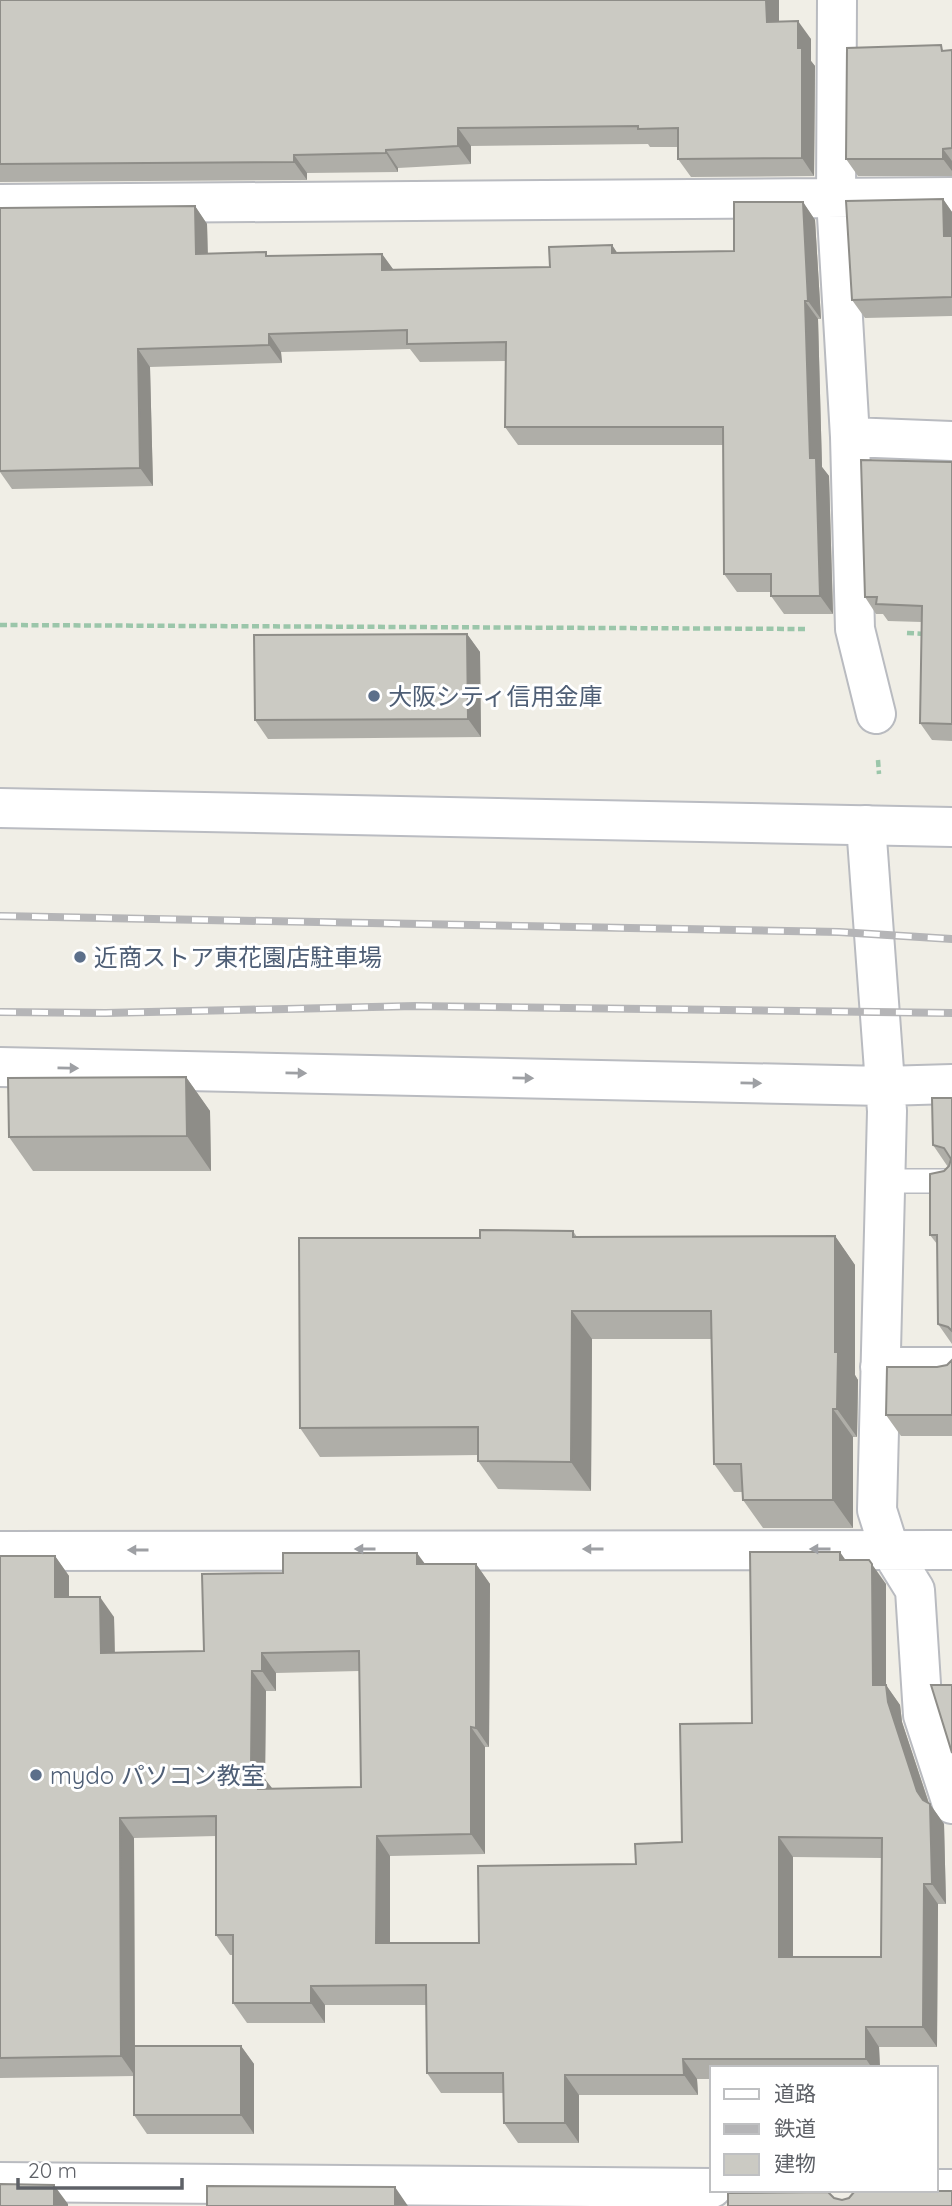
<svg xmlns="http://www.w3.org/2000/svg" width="952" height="2206" font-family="Quicksand,'Noto Sans JP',sans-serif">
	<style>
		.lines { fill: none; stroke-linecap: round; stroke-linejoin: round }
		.lane-casing { stroke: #b9bbc0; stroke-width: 26 }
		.street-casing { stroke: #b9bbc0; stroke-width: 42 }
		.secondary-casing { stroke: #babcc2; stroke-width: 42 }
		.path { stroke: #9bc6aa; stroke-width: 4.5; stroke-dasharray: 7 3.5; stroke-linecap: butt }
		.lane { stroke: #fff; stroke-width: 23 }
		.street { stroke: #fff; stroke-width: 38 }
		.secondary { stroke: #fff; stroke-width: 38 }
		.rail-casing { stroke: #b5b5b7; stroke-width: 8 }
		.rail { stroke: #fff; stroke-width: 5; stroke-dasharray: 16; stroke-linecap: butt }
		.wall { fill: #afaea8; fill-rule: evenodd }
		.shaded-wall { fill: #8e8d88 }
		.building { fill: #cbcac3; stroke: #8e8d88; stroke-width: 2; fill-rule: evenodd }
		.oneway { fill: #9ea0a4 }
		.service-dot { fill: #5c6f8a; stroke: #fff; stroke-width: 2.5 }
		.labels { text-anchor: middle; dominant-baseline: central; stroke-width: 6; stroke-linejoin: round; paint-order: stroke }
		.service-label { font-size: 24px; fill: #4e5e75; stroke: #fff; text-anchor: start }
	</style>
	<rect width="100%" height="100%" fill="#f0eee6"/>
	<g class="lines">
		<defs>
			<path id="lane" d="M885 1181H952"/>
			<path id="street" d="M837 0 836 199 850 437 855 629 876 714
				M0 204 952 197
				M850 437 952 441
				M866 825 887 1111 877 1510 889 1548 915 1590 923 1715 952 1804
				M0 1067 884 1086 952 1084
				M880 1367H952
				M0 1551 952 1550
				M0 2182 712 2188
				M936 2189H952"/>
			<path id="secondary" d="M0 808 952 827"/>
		</defs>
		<!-- lane casing -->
		<use href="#lane" class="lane-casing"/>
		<!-- street casing -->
		<use href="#street" class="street-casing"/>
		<!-- secondary casing -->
		<use href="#secondary" class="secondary-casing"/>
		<!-- path -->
		<path class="path" d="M0 625 808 629
			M907 633 926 634
			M878 760 879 774"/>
		<!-- lane -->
		<use href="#lane" class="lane"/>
		<!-- street -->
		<use href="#street" class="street"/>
		<!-- secondary -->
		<use href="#secondary" class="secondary"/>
		<defs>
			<path id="rail" d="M0 916 839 932 952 939
				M0 1012 106 1013 415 1006 952 1013"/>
		</defs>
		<!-- rail casing -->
		<use href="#rail" class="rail-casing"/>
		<!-- rail -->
		<use href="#rail" class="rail"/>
	</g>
	<!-- wall -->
	<path class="wall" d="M0 0H779V21L811 39V61L815 66 814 176 691 177 678 159V147H650L648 144 471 146V164L398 168V172L307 173V180L0 182Z
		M952 50V176H858L846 159 945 51Z
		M943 199 952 212V316L865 318 852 300Z
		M803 202 815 220 821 319H818L822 467 829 476 833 614H784L771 596V592H737L724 574 723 445H518L505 427 506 361 420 362 410 349 281 352 282 363 150 367 153 486 12 489 0 472V208L195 206 207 224 208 253 269 256 382 254 393 269 550 267 612 245 617 253 734 251Z
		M952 462V741L932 740 920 723 922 622 888 621 883 614H876L865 597Z
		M467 634 480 652 481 737 268 739 255 720Z
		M186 1077 210 1111 211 1171H33L9 1137Z
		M952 1098V1344L938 1324 937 1244 930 1235 944 1171 948 1167 933 1145Z
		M573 1231 577 1237 835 1236 855 1265V1375L858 1380 857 1437H853V1528H763L743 1500V1492H734L714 1464 712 1339H592L591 1491 498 1489 478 1461V1455L320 1457 300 1428 480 1238Z
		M952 1360V1436H901L886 1415 937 1367 947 1365Z
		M0 1556H55L69 1576V1597L114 1617 115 1652 204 1651 283 1573 425 1564H476L490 1584 489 1747H485V1854L390 1856V1943H479L682 1842 845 1560 886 1584V1685L900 1705 902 1722 929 1803 944 1824 946 1904H938L937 2047H879L880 2068H712V2079H697L698 2095H579V2143H518L504 2123 503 2093H441L427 2073 426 2005H325V2023H247L233 2003V1955H230L216 1935V1836L134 1838 135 2046H241L254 2064V2134H147L134 2115V2076L0 2078ZM359 1671 361 1787 272 1789 265 1779 266 1691H276V1673ZM793 1857 881 1858V1957H793Z"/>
	<!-- shaded-wall -->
	<path class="shaded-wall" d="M766 0H779V40L767 22Z
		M798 21 811 39V61L815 66 814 176 802 158Z
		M458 128 471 146V164L458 146Z
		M943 149 952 161V171L943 159Z
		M386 150 398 168V172L386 153Z
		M294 155 307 173V180L294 162Z
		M943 199 952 212V247L944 236Z
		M803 202 815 220 821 319 808 301Z
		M195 206 207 224 208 272 196 254Z
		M612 245 624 263 612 253Z
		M382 254 395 272 382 270Z
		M805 301 818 319 822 467 829 476 833 614 820 596 810 458Z
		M269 334 281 352 282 363 269 345Z
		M138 349 150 367 153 486 140 468Z
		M467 634 480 652 481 737 468 719Z
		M186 1077 210 1111 211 1171 187 1136Z
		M835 1236 855 1265V1375L858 1380 857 1437 837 1409 835 1352Z
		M572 1311 592 1339 591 1491 571 1462Z
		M833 1409 853 1437V1528L833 1500Z
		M840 1552 854 1572 840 1560Z
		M417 1553 431 1572 417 1564Z
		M55 1556 69 1576V1617L55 1597Z
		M869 1560 886 1584V1705L873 1685Z
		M476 1564 490 1584 489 1747 476 1728Z
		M100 1597 114 1617 115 1673 101 1653Z
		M262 1653 276 1673V1691L262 1671Z
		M252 1671 266 1691 265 1779 272 1788V1809L258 1789 251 1768Z
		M886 1685 900 1705 902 1722 930 1807V1804L944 1824 946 1904 932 1884 888 1702Z
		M471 1727 485 1747V1854L471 1834Z
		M120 1818 134 1838 135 2076 121 2056Z
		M377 1836 390 1856V1963L376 1943Z
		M779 1837 793 1857V1977L779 1957Z
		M924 1884 938 1904 937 2047 923 2027Z
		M311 1986 325 2005V2023L311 2003Z
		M866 2027 879 2047 880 2068H872L866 2059Z
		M241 2046 254 2064V2134L241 2115Z
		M683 2059 697 2079 698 2095 684 2075Z
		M565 2075 579 2095V2143L565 2123Z
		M54 2185 68 2204V2206H54Z
		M395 2187 408 2206H395Z"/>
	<!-- building -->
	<path class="building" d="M0 0H766L767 22 798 21V48H802V158L678 159V128L638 129V126L458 128V146L386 150V153L294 155V162L0 164Z
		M941 45 942 51 952 50V148L943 149V159H846L847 48Z
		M943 199 944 236H952V297L852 300 846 201Z
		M734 202H803L808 301H805L810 458H816L820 596H771V574H724L723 427H505L506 342 407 344V330L269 334V345L138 349 140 468 0 471V208L195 206 196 254 266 252V256L382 254V270L550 267 549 247 612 245V253L734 251Z
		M861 460 952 462V724L920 723 922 606 876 604 877 597H865Z
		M467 634 468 719 255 720 254 635Z
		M186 1077 187 1136 9 1137 8 1078Z
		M932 1098H952V1331L948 1327 938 1324 937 1235H930V1174L944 1171 949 1166 951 1159 944 1148 933 1145Z
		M480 1230 573 1231V1237L835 1236V1352H838L837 1409H833V1500H743L741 1464H714L711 1311H572L571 1462 478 1461V1427L300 1428 299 1238H480Z
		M952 1360V1415H886L887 1367H937L947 1365Z
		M750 1552H840V1560H869L872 1564 873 1685H886L888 1702 917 1791 923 1800 930 1804 932 1884H924L923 2027H866V2059H683L684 2075H565V2123H504L503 2073H427L426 1985 311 1986V2003H233V1935H216V1816L120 1818 121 2056 0 2058V1556H55V1597H100L101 1653 204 1651 202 1574 283 1573V1553H417V1564H476V1728L471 1727V1834L377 1836 376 1943H479L478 1866 636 1864 635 1844 682 1842 680 1724 752 1723ZM359 1651 361 1787 258 1789V1768H251L252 1671H262V1653ZM779 1837 882 1838 881 1957H779Z
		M931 1685H952V1753Z
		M134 2046H241V2115H134Z
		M0 2184 54 2185V2206H0Z
		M207 2186 395 2187V2206H207Z
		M870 2191H952V2206H728V2193L828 2192 834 2198 842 2200 849 2198 854 2192Z"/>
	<!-- one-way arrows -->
	<defs><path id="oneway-solid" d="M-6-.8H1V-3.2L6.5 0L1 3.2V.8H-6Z" transform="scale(1.75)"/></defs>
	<g class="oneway">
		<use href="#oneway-solid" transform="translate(68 1068) rotate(1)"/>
		<use href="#oneway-solid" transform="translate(296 1073) rotate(1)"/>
		<use href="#oneway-solid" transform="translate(523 1078) rotate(1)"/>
		<use href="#oneway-solid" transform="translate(751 1083) rotate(1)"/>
		<use href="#oneway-solid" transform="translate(365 1549) rotate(180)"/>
		<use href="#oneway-solid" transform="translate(593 1549) rotate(180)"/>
		<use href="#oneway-solid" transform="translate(820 1549) rotate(180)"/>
		<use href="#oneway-solid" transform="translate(138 1550) rotate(180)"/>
	</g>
	<!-- markers -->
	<g class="service-dot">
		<circle cx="374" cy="696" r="7"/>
		<circle cx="80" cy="957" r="7"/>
		<circle cx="36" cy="1775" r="7"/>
	</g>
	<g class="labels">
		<!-- service labels -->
		<g class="service-label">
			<text x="388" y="696">大阪シティ信用金庫</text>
			<text x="94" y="957">近商ストア東花園店駐車場</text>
			<text x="50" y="1775">mydo パソコン教室</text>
		</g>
	</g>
	<!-- legend -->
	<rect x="710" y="2066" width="228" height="126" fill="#ffffff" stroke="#bfc0c2" stroke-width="2"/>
	<rect x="724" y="2089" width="35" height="10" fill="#ffffff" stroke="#bfc0c2" stroke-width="2"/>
	<text x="774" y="2101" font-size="21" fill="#5e6167">道路</text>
	<rect x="724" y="2124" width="35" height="10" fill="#b5b5b7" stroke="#bfc0c2" stroke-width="2"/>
	<text x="774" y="2136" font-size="21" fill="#5e6167">鉄道</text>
	<rect x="724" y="2154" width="35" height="21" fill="#cbcac3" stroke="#bfc0c2" stroke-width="2"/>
	<text x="774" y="2171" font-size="21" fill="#5e6167">建物</text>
	<!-- scale -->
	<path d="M18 2178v10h164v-10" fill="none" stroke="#5e6167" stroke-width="3.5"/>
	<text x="28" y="2178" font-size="21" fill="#5e6167" stroke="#ffffff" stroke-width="5" paint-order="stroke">20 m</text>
</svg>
